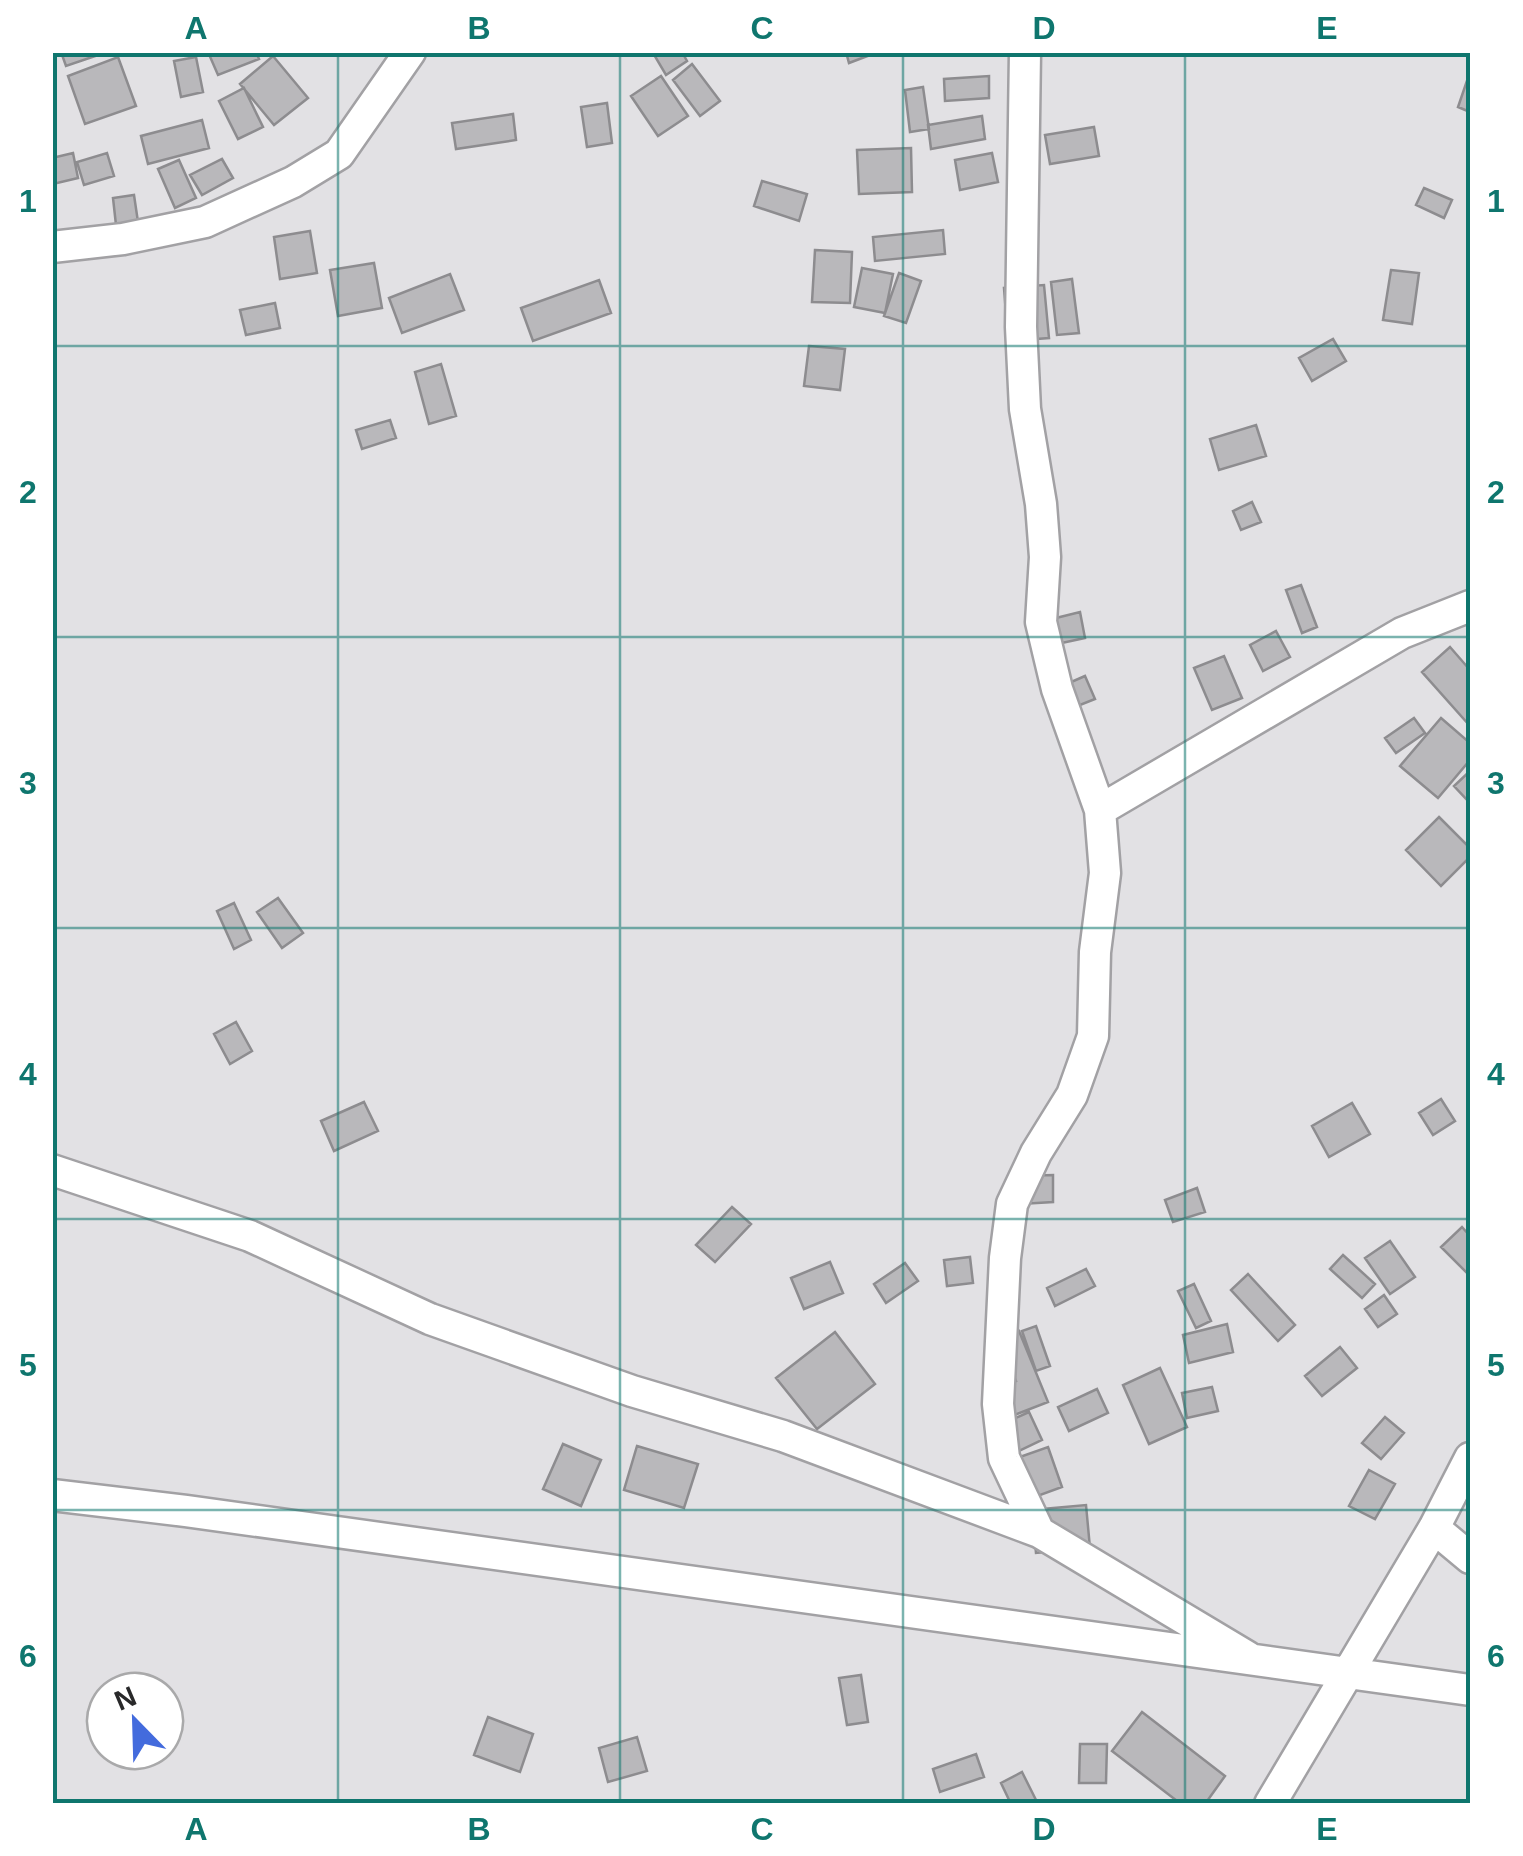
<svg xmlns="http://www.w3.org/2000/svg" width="1523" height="1856" font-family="Arial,sans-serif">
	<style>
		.building { fill: #b9b8bb; stroke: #8d8c8f; stroke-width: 2.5 }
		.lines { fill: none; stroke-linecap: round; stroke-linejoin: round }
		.minor-casing { stroke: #a2a1a4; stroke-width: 35 }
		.minor { stroke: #fff; stroke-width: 30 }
		.grid { fill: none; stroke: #0f766e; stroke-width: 2.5; stroke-opacity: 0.55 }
		.neatline { fill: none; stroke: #0f766e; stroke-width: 4 }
		.grid-label { font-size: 32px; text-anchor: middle; font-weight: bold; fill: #0f766e }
	</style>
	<rect width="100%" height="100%" fill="#e2e1e4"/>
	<!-- building -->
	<path class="building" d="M61 52H107L66 66Z
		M208 52H256L259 59 218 75Z
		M682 52 687 61 666 75 653 53Z
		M846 52H878L849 63Z
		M273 56 308 98 274 125 240 84Z
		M118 57 136 106 85 124 68 76Z
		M196 57 203 92 181 97 174 61Z
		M692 64 720 101 700 116 673 80Z
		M1470 72V112L1458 107Z
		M661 76 688 116 658 136 631 96Z
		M989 76V98L945 101 944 79Z
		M923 87 929 129 910 132 905 90Z
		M244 88 263 127 238 139 219 101Z
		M607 103 612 143 587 147 581 107Z
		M513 114 516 140 456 149 452 123Z
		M982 116 985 139 931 149 928 125Z
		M202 120 209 148 148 164 141 136Z
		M1094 127 1099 156 1050 164 1045 135Z
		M911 148 912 192 859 194 857 150Z
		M73 153 78 178 53 184 52 158Z
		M107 153 114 176 84 185 77 162Z
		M992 153 998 182 960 190 955 160Z
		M222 159 233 178 202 195 190 175Z
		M179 160 196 198 175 208 158 169Z
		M762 181 807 194 799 221 754 206Z
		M1424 188 1452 200 1444 218 1416 205Z
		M134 195 138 222 116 225 113 198Z
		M943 230 945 254 875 261 873 237Z
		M310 231 317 273 280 279 274 237Z
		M815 250 852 252 850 303 812 302Z
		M374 263 382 308 338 316 330 270Z
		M862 268 893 274 885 313 854 307Z
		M1391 270 1419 273 1412 324 1383 320Z
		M899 273 921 281 906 323 884 316Z
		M450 274 464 310 402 333 389 298Z
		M1072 279 1079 333 1057 335 1051 282Z
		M599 280 611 313 533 341 521 308Z
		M1044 285 1049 338 1008 341 1004 288Z
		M275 303 280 328 246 335 240 310Z
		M1333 339 1346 361 1312 381 1299 358Z
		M809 346 845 349 840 390 804 386Z
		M441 364 456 416 429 424 415 372Z
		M390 420 396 438 362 449 356 430Z
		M1256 425 1266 456 1219 470 1210 439Z
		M1252 502 1261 522 1241 530 1233 511Z
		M1301 585 1317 627 1302 633 1286 590Z
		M1080 612 1085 638 1057 644 1052 619Z
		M1276 631 1290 657 1263 671 1250 645Z
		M1450 647 1470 670 1468 681 1470 684V726L1422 672Z
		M1224 656 1242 698 1212 710 1194 668Z
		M1085 676 1095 699 1055 715 1046 693Z
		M1414 718 1425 733 1396 753 1385 738Z
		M1441 718 1470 743V760L1438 798 1400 766Z
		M1470 771V803L1454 786Z
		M1439 817 1470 848V857L1441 886 1406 850Z
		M278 898 303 933 282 948 257 912Z
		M234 903 251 940 234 949 217 911Z
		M236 1022 252 1051 230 1064 214 1034Z
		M1441 1099 1455 1121 1433 1135 1419 1113Z
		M364 1102 378 1131 334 1151 321 1121Z
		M1352 1103 1370 1134 1329 1157 1312 1126Z
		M1053 1175V1202L1021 1204 1020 1176Z
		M1197 1188 1205 1212 1173 1222 1165 1200Z
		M732 1207 751 1224 715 1262 696 1245Z
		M1462 1227 1470 1236V1276L1441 1247Z
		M1390 1241 1415 1277 1390 1294 1365 1258Z
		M1343 1255 1375 1284 1362 1298 1330 1269Z
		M970 1257 973 1283 947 1286 944 1260Z
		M830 1262 843 1293 804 1309 791 1278Z
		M905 1263 918 1281 886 1303 874 1284Z
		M1086 1269 1095 1286 1055 1306 1047 1288Z
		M1248 1274 1295 1325 1278 1341 1231 1290Z
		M1194 1284 1211 1321 1196 1328 1178 1291Z
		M1384 1295 1397 1314 1378 1327 1365 1309Z
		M1227 1324 1233 1352 1189 1363 1183 1335Z
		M1036 1326 1050 1366 1036 1371 1022 1331Z
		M1019 1331 1048 1402 996 1422 985 1394 1016 1381 1000 1339Z
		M835 1332 875 1384 817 1429 776 1378Z
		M1340 1347 1357 1368 1322 1396 1305 1376Z
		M1160 1368 1187 1427 1149 1444 1123 1385Z
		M1212 1387 1218 1411 1187 1418 1182 1393Z
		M1097 1389 1108 1413 1069 1431 1058 1407Z
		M1029 1412 1042 1440 1000 1460 987 1431Z
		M1385 1417 1404 1433 1381 1459 1362 1443Z
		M563 1444 601 1460 581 1506 543 1489Z
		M637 1446 698 1464 684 1508 624 1490Z
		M1048 1447 1062 1487 1032 1498 1017 1458Z
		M1369 1470 1395 1484 1375 1519 1349 1506Z
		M1086 1505 1090 1548 1036 1553 1032 1510Z
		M861 1675 868 1722 847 1725 839 1678Z
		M1142 1712 1225 1776 1205 1804H1181L1112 1751Z
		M488 1717 533 1734 520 1772 474 1755Z
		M637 1737 647 1771 608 1782 599 1748Z
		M1080 1744H1107L1106 1783H1079Z
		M976 1754 984 1777 940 1792 933 1769Z
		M1022 1772 1038 1804H1011L1001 1783Z"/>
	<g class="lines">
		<defs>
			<path id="minor" d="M1025 52 1021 327 1025 409 1041 504 1045 557 1041 622 1057 689 1100 810 1105 873 1095 952 1093 1036 1072 1095 1036 1153 1012 1204 1005 1258 998 1404 1004 1458 1039 1532
				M52 247 123 239 205 222 293 182 339 154 410 52
				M1100 810 1402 633 1470 606
				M52 1170 250 1236 430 1319 632 1391 783 1436 1039 1532 1248 1657
				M52 1495 186 1511 1470 1690
				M1434 1528 1470 1558
				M1270 1804 1434 1528 1470 1458"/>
		</defs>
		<!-- minor casing -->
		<use href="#minor" class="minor-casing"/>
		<!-- minor -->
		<use href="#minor" class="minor"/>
	</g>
	<!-- grid -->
	<path class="grid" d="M338 52V1804M620 52V1804M903 52V1804M1185 52V1804M52 346H1470M52 637H1470M52 928H1470M52 1219H1470M52 1510H1470"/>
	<!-- border -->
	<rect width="1523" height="1856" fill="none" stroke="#ffffff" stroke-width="110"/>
	<!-- north arrow -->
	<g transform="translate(135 1721) rotate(337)"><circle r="48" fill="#ffffff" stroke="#a9a9aa" stroke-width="2.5"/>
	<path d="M0-8L18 38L0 25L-18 38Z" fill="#436bdd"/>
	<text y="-15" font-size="28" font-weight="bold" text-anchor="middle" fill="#29292a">N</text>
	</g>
	<rect x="55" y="55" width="1413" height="1746" class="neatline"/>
	<g class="grid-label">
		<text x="196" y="39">A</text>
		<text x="479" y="39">B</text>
		<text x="762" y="39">C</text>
		<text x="1044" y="39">D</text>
		<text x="1327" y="39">E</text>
		<text x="28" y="212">1</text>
		<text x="1496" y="212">1</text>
		<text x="28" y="503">2</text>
		<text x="1496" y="503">2</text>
		<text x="28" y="794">3</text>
		<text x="1496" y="794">3</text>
		<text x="28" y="1085">4</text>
		<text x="1496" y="1085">4</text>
		<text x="28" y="1376">5</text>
		<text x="1496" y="1376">5</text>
		<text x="28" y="1667">6</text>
		<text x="1496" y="1667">6</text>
		<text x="196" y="1840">A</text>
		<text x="479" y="1840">B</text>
		<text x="762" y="1840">C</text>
		<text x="1044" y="1840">D</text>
		<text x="1327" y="1840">E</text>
	</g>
</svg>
